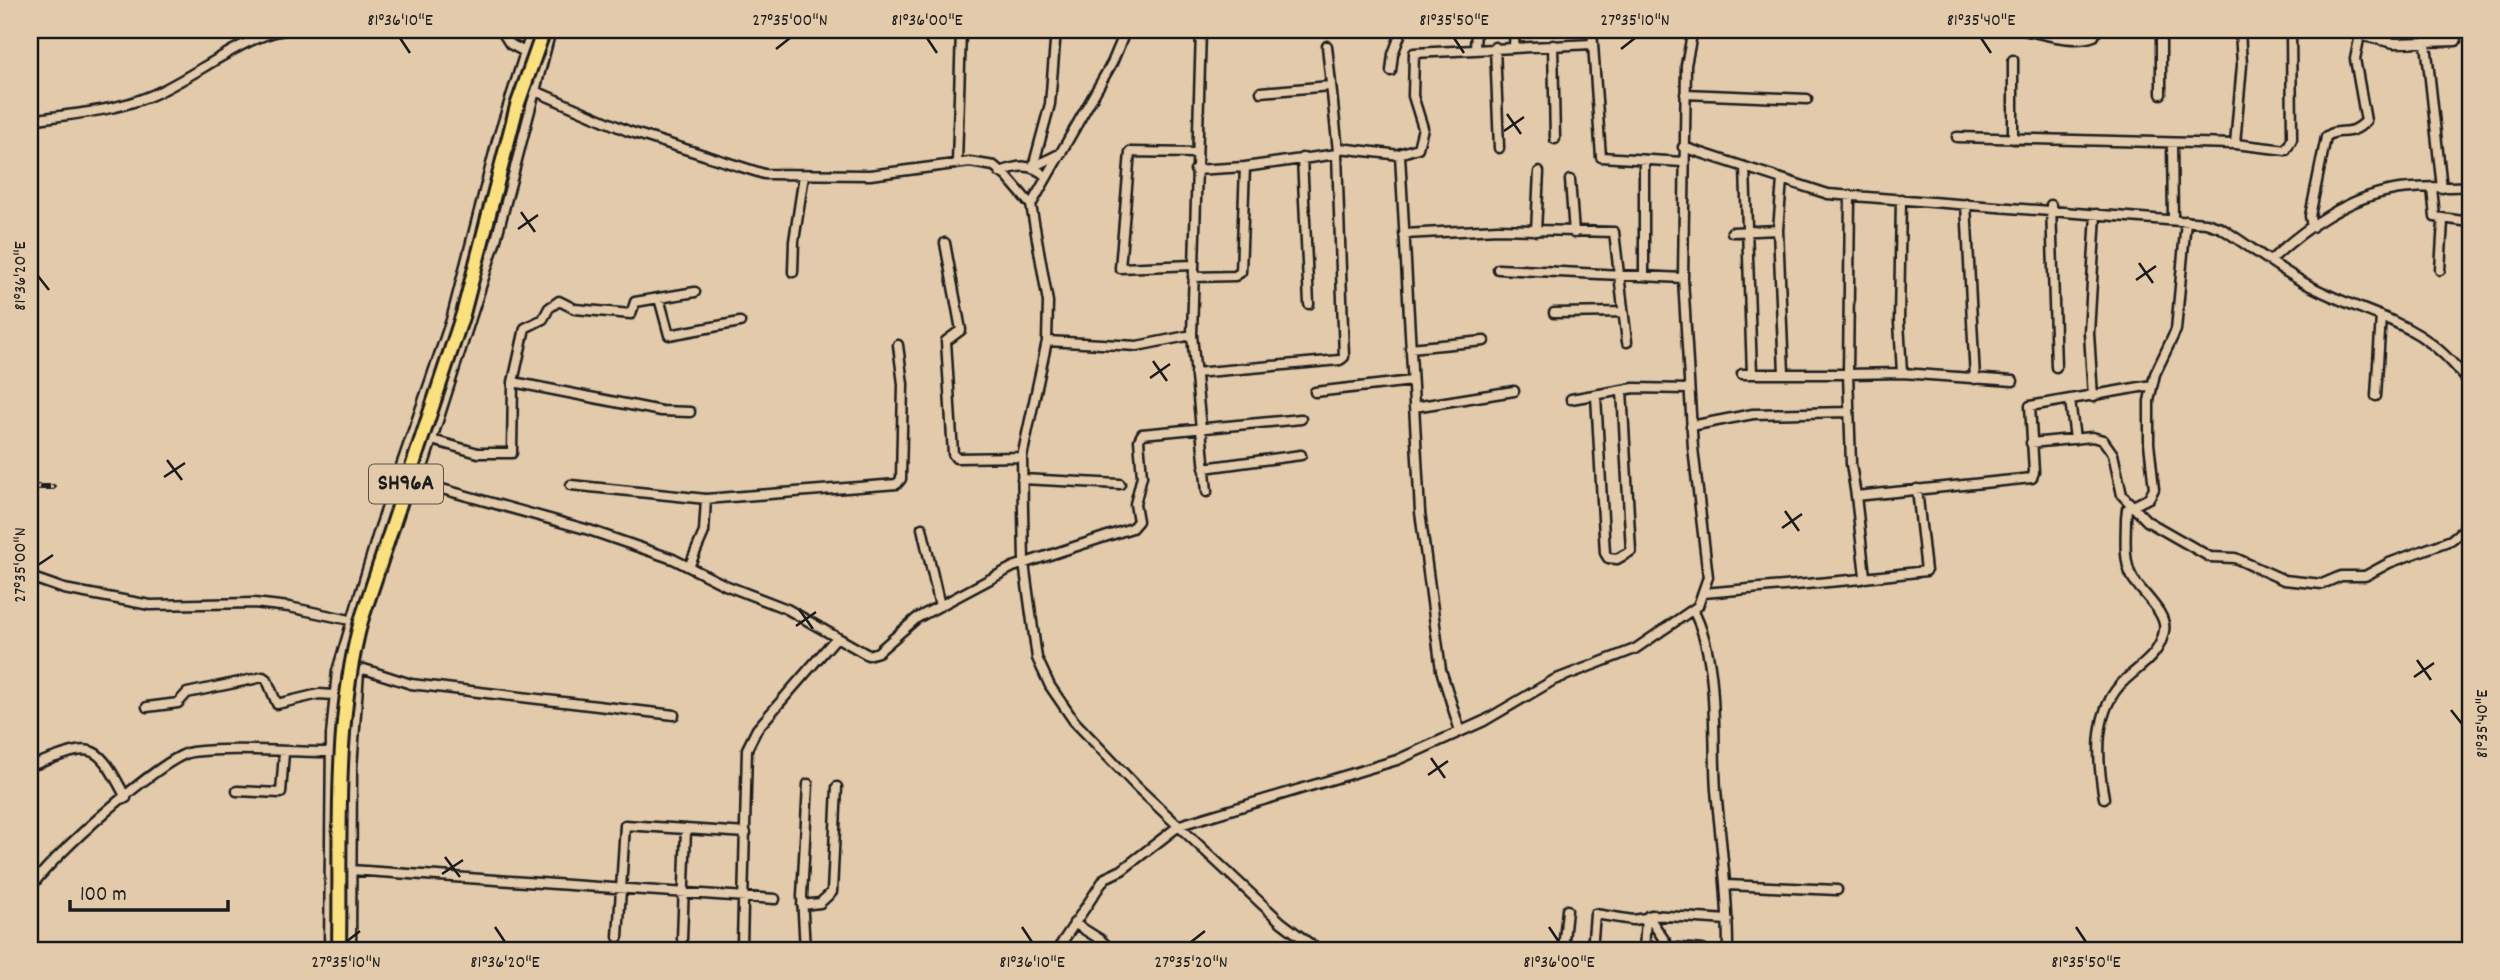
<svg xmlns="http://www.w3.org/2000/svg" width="2500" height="980" font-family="Dekko,sans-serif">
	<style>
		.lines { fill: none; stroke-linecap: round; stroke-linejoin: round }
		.street-casing { stroke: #1c1c1c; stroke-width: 13 }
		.street { stroke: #e2caab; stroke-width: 8 }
		.rail-casing { stroke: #1c1c1c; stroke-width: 6 }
		.rail { stroke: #e2caab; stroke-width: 3.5; stroke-dasharray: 10; stroke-linecap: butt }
		.primary-bridge-casing { stroke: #1c1c1c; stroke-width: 18; stroke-linecap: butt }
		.primary-bridge { stroke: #fbe080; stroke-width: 12 }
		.ticks { fill: none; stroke: #1c1c1c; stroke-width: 2.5 }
		.labels { text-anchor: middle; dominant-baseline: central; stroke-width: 7; stroke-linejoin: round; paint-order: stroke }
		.shield { fill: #e2caab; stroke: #575047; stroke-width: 2 }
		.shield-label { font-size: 23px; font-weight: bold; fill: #1c1c1c }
		.neatline { fill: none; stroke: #1c1c1c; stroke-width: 2.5 }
		.ticks-label { font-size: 18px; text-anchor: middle; fill: #1c1c1c }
	</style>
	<rect width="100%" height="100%" fill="#e2caab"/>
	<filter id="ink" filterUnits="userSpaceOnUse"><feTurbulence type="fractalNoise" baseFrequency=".0143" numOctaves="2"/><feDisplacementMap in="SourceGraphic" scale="14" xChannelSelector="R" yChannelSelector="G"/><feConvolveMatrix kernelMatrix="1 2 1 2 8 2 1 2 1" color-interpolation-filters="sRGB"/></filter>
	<g filter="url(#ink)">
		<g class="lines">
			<defs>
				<path id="street" d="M501 30 510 44 525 52
					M1592 30 1601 157 1683 162
					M2024 30C2045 34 2073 44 2094 36L2097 30
					M2359 35 2394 43 2456 41
					M2426 43 2442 188
					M1553 45 1555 139
					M1327 46 1338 151
					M1514 46 1515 30
					M1495 47 1499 148
					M1475 48 1476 30
					M2013 60V139
					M1391 71 1393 54 1402 30
					M517 79 533 90 628 131 764 174 870 175 970 162 994 166 1007 177 1031 205 1048 302 1047 341 1022 457 1024 563 1037 658 1050 686 1074 721 1137 787 1281 922 1318 950
					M1261 92 1330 86
					M1685 94 1807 99
					M2161 94V30
					M30 120C71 114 111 112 150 96 192 79 243 36 284 30
					M1957 137 2235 144 2286 150 2292 139 2291 30
					M2172 143 2173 220
					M2235 144 2242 65 2240 30
					M1683 147 1828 194 2206 223 2221 228C2251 247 2281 271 2312 287 2379 321 2421 318 2470 384
					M1339 148 1400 155 1420 512 1441 670 1460 731
					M1399 154 1418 148 1423 128 1413 96 1414 53 1592 44
					M1302 158 1309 304
					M957 163 961 30
					M1033 167 1050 104 1056 30
					M1033 167 1061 153
					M1745 168 1752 374
					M1195 170 1245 167 1337 154 1344 357 1340 360 1195 373
					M1000 172C1019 165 1031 163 1047 177
					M1570 180 1574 233
					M1782 180 1778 230 1784 373
					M2432 188 2435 217 2470 222
					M1901 199 1899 322 1902 373
					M1966 204 1975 379
					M1031 205 1112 63 1126 30
					M2051 205 2056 367
					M2312 227 2310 216 2326 137C2339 126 2349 139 2366 121L2355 59 2361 30
					M1536 231 1539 172
					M1732 232 1778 230
					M1404 234 1498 229 1614 232 1627 342
					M945 243 961 330 946 341 953 454 956 458 1022 457
					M2271 260C2303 229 2349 197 2394 190 2419 186 2445 188 2470 186
					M1193 265 1120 268 1130 152 1195 153
					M1498 269 1683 278
					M2440 270 2443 221 2441 220
					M793 272 794 241 804 175
					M1644 275V160
					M1193 277 1235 276 1241 272 1245 167
					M659 298 669 335 740 322
					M1554 313 1623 312
					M1192 335 1207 492
					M1047 341 1137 346 1192 335 1201 30
					M1410 348 1484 341
					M1742 374H1848L1850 195
					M513 382 661 411 690 412
					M1315 392 1412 381
					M1596 396 1605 553 1608 558 1617 559 1631 551 1622 390
					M2376 396 2381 316
					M2093 397 2089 333 2096 214
					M1571 399 1634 388 1688 389
					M2070 400 2075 439
					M1414 407 1514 391
					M1691 426 1753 414 1849 412
					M432 440 478 453H512L513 382 525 328 543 319 549 308 559 301 575 309 631 314 635 302 695 292
					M2031 443 2092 437 2103 440 2113 454 2122 495 2147 521 2210 557 2235 558 2284 580 2322 584 2341 576H2365L2389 563 2451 540 2470 524
					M1204 468 1301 455
					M399 477 589 530 673 559 725 585 787 609 868 655 878 652 917 618 1013 567 1132 528 1138 521 1135 504 1142 476 1139 440 1142 434 1301 419
					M1022 479 1120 484
					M418 483 496 240 551 30
					M571 485 706 499 897 484 901 479 903 384 898 345
					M1856 496 1851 464 1848 374 1902 373 2013 381
					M922 528 940 606
					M689 567 704 532 706 499
					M30 577 64 589 150 605 254 603 289 607 350 620
					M1864 578 1926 571 1917 489
					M1704 593 1862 579 1865 576 1856 496 2032 478 2034 472 2030 406 2152 385
					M1693 610C1720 661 1712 733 1716 790 1721 844 1728 896 1728 950
					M147 707 178 703 187 693 263 677 267 680 277 704 319 694 333 695
					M30 766C92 745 94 736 126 798
					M237 791 281 793 284 752
					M2104 798C2097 760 2093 709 2125 680 2141 665 2160 655 2164 631 2168 613 2140 592 2132 577 2123 561 2126 535 2126 518L2127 509 2149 498 2154 489 2149 443V401L2155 374 2176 330 2186 221
					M351 870 775 899
					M1727 885 1837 890
					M30 889C46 861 163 756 192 752 233 747 290 752 332 752
					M802 905 820 903 832 892 837 787
					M1648 916 1669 947
					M1074 923 1101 940 1111 950
					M618 937 625 825 746 833
					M682 939 686 829
					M742 944 747 749 757 729 836 638
					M1644 945 1703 950
					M329 950 331 735 337 671 379 530 451 320 497 141 532 30
					M351 950 352 768 359 672 364 669 411 684 674 715
					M805 950 802 896 808 784
					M1057 950 1105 878 1122 870 1180 825 1397 760 1484 721 1554 680 1635 649 1698 606 1708 577 1693 448 1683 278 1686 65 1693 30
					M1563 950 1567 910
					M1592 950 1595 914 1633 920 1646 918
					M1644 950 1646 918 1651 915 1728 920"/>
			</defs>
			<!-- street casing -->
			<use href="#street" class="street-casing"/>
			<!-- street -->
			<use href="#street" class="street"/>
			<defs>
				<path id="rail" d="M30 487H53"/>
			</defs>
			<!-- rail casing -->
			<use href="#rail" class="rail-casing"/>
			<!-- rail -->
			<use href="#rail" class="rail"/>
			<defs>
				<path id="primary-bridge" d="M339 950C341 840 333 728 361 621L463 314 517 106 544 30"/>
			</defs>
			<!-- primary-bridge casing -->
			<use href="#primary-bridge" class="primary-bridge-casing"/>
			<!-- primary-bridge -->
			<use href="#primary-bridge" class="primary-bridge"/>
		</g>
	</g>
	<!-- ticks -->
	<path class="ticks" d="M400 38 410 53M927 38 937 53M1454 38 1464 53M1981 38 1991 53M776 49 790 38M1621 49 1635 38M1507 114 1521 134M1504 131 1524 117M521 212 535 232M518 229 538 215M2139 263 2153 283M38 276 49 290M2136 280 2156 266M1153 361 1167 381M1150 378 1170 364M167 460 182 480M164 477 185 463M1785 511 1799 531M1782 528 1802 514M38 565 53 555M799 609 813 629M796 626 816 612M2417 660 2431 680M2414 677 2434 663M2451 710 2462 724M1431 758 1445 778M1428 775 1448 761M445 857 460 877M442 874 463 860M495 927 505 942M1022 927 1032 942M1549 927 1559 942M2076 927 2086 942M346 942 360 931M1191 942 1205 931"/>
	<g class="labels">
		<!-- shield labels -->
		<rect class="shield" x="369" y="464.5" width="74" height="39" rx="5"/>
		<g class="shield-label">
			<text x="406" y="484">SH96A</text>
		</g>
	</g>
	<!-- margin -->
	<rect width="2500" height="980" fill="none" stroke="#e2caab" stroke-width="77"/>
	<!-- scale -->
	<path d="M70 900v10h158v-10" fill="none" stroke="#1c1c1c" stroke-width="3.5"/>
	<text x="80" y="900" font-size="21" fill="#1c1c1c" stroke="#e2caab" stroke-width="5" paint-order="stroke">100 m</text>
	<rect x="38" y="38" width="2424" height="904" class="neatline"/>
	<g class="ticks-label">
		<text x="400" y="25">81°36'10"E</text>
		<text x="790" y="25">27°35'00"N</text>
		<text x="927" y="25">81°36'00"E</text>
		<text x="1454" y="25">81°35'50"E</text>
		<text x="1635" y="25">27°35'10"N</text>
		<text x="1981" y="25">81°35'40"E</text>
		<text transform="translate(19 276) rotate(-90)" y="6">81°36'20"E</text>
		<text transform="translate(19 565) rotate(-90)" y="6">27°35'00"N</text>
		<text transform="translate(2481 724) rotate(-90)" y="6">81°35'40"E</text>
		<text x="346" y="967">27°35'10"N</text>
		<text x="505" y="967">81°36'20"E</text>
		<text x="1032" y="967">81°36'10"E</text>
		<text x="1191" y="967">27°35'20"N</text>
		<text x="1559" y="967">81°36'00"E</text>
		<text x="2086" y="967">81°35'50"E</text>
	</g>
</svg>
